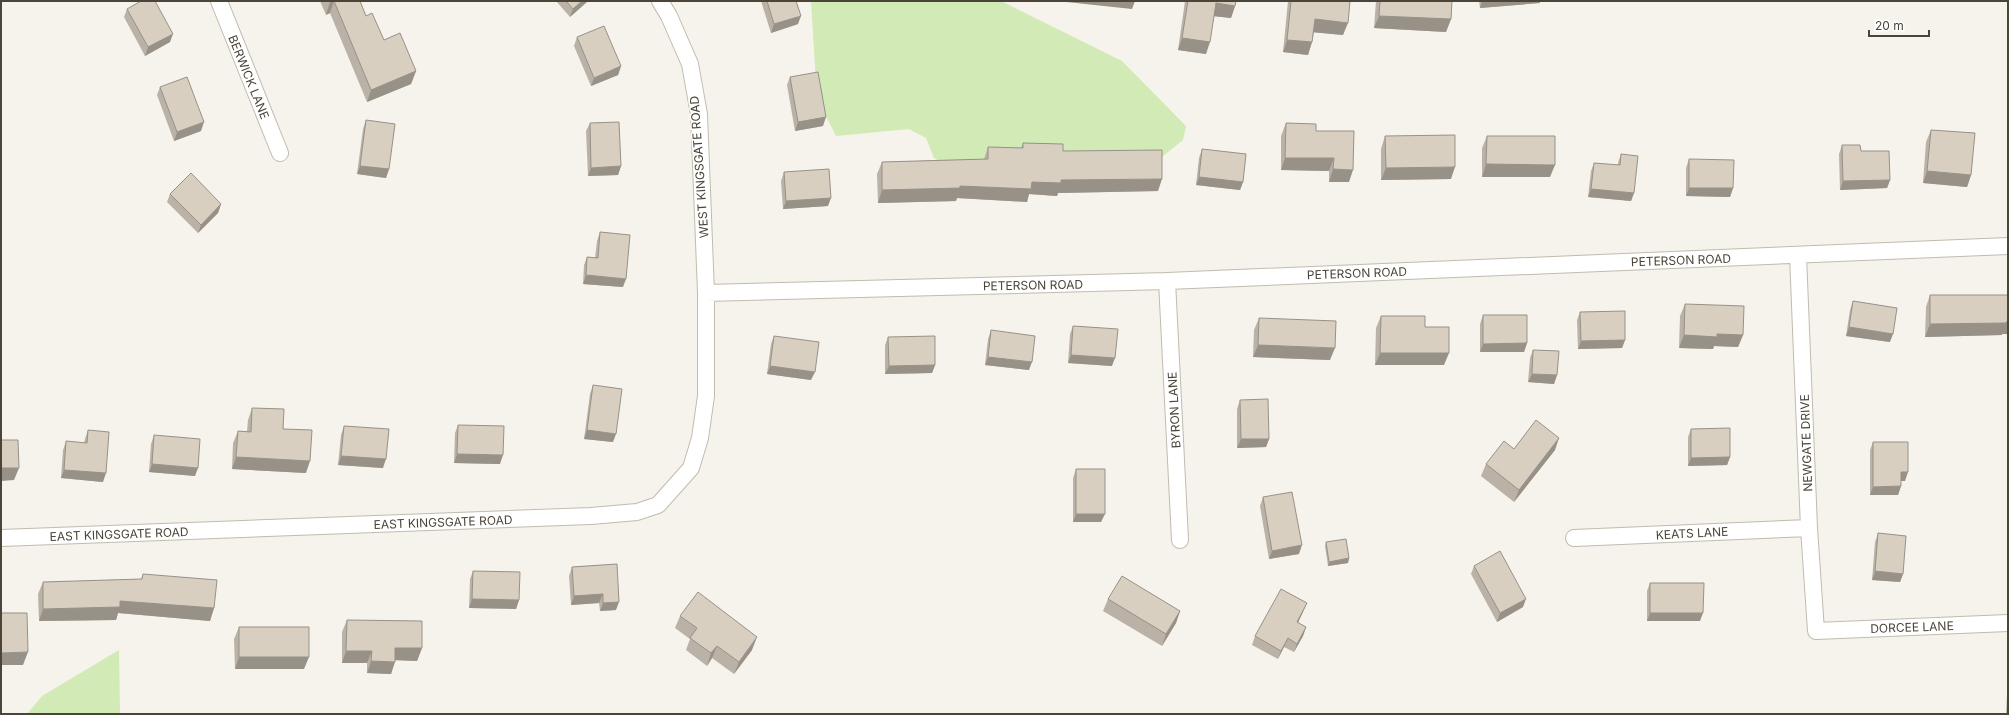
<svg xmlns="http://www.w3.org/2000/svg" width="2009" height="715" font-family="Inter,sans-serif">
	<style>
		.green { fill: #d2eab5 }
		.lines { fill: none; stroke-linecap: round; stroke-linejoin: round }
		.street-casing { stroke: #c2bbae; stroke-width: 18 }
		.street { stroke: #fff; stroke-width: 16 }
		.wall { fill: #bab2a6 }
		.shaded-wall { fill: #979187 }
		.building { fill: #d8cfc1; stroke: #979187 }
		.labels { text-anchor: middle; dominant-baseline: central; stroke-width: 3; stroke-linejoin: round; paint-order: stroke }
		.street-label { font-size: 12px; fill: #4b4439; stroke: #fff }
	</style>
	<rect width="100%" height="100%" fill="#f6f3ec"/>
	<!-- green -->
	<path class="green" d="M811 1H1001L1122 61 1186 126 1183 140 1158 160 949 166 934 158 926 138 909 129 836 136 817 98Z
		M119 650 120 714H27L42 696Z"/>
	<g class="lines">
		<defs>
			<path id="street" d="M219 1 280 153
				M1798 255 1809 528 1816 631 2008 623
				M1167 281 1180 540
				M706 293 1167 281 2008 246
				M1 538 591 516 637 512 658 505 691 468 700 438 706 396V293L699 114 690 64 669 16 660 1
				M1574 538 1809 528"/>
		</defs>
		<!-- street casing -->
		<use href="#street" class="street-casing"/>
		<!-- street -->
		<use href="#street" class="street"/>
	</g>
	<!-- wall -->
	<path class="wall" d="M320 1H360L366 16 384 40 416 71 411 84 367 102 330 13 326 15Z
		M556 1H588L570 17Z
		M761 1H796L798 24 771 33Z
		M1185 1H1236L1235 6 1231 18 1214 16 1206 54 1178 50Z
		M1288 1H1350L1343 35 1314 32 1312 42 1308 55 1283 52Z
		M1376 1H1452L1451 19 1446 32 1374 28Z
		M1479 1H1540V3L1480 8Z
		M127 9 170 42 145 56 124 17Z
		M577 37 621 66 618 75 591 86 574 46Z
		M790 77 823 126 795 131 787 85Z
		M160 87 201 131 174 141 157 95Z
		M366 120 389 169 386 178 357 174 363 129Z
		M590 123 621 166 618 175 588 176 586 131Z
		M1286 123 1316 131 1349 182H1329V171L1281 170V136Z
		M1931 130 1971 175 1967 187 1923 183 1926 142Z
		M1385 136 1451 179 1381 180V149Z
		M1487 136 1550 177H1482V148Z
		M1023 143 1063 151 1158 191 1058 193 1057 196 1029 194 1027 202 957 198 956 201 878 203 877 174 882 162 984 159 988 147 1021 148Z
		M1842 145 1890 180 1887 188 1840 190 1839 154Z
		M1202 149 1243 182 1240 190 1196 185 1199 158Z
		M1621 154 1634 193 1631 201 1588 197 1591 171 1594 163 1618 165V163Z
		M1689 159 1733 188 1730 197 1686 196V168Z
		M784 172 828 206 783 209 781 181Z
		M170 194 221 204 218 213 198 233 167 202Z
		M600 232 623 287 583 284 584 265 587 257 595 258 597 241Z
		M1930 295 2002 334V335L1925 337 1926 307Z
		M1853 301 1890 342 1846 336 1850 310Z
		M1685 304 1743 335 1738 347 1714 346 1713 349 1679 348 1680 316Z
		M1580 312 1625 340 1622 348 1578 349 1577 320Z
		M1483 315 1527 343 1524 352H1480V324Z
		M1381 316 1425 327 1444 365H1375L1376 328Z
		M1259 318 1330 360 1253 357 1254 330Z
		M1073 326 1112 366 1068 363 1070 334Z
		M991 330 1029 370 985 365 988 339Z
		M774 336 811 380 767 374 771 344Z
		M888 337 935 365 932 373 885 374V345Z
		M1533 350 1557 375 1554 384 1528 382 1530 358Z
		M593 385 613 442 584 439 590 394Z
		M1240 400 1269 439 1266 447 1237 448V409Z
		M252 408 283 429 306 473 232 469 233 443 238 431H247L248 420Z
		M458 425 500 464 454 463 455 433Z
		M344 426 383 468 338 465 341 435Z
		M1691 429 1730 457 1727 465 1688 466V437Z
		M88 430 103 482 61 478 63 450 66 441 84 443 85 439Z
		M154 435 195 476 149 472 151 444Z
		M1873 442 1905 481H1901V486L1898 495H1870V450Z
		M1514 449 1555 450 1514 502 1481 476 1486 464Z
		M1076 469 1101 522H1073V478Z
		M1263 497 1299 554 1269 559 1260 506Z
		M1878 533 1903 574 1900 582 1872 580 1875 542Z
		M1326 542 1349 558 1348 563 1328 566 1325 546Z
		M617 564 616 610 600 611 599 603 571 605 569 576 572 567Z
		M1474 566 1523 607 1497 622 1471 574Z
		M473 571 519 600 516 609 469 608 470 579Z
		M143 574 214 608 210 621 118 613 116 620 39 621 38 594 43 582 141 579Z
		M1650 583 1700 621H1647V591Z
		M1108 599 1180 611 1176 623 1162 646 1103 611Z
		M1303 612 1298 623 1306 627 1303 636 1294 652 1284 647 1278 659 1252 645 1255 636Z
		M680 616 752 650 734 674 712 658 707 666 686 650 690 639 675 628Z
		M347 620 422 648 417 661 395 660 391 674 367 673V663H342V632Z
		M239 627 304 669H235L234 639Z
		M2008 692V714H2006L2007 695Z"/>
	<!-- shaded-wall -->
	<path class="shaded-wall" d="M334 1 330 13 326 15 330 2Z
		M582 1H588L570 17 573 9Z
		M1057 1H1135L1132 9Z
		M1482 1H1540V3L1480 8Z
		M1216 3 1235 6 1231 18 1212 16Z
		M801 16 798 24 771 33 774 24Z
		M1379 16 1451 19 1446 32 1374 28Z
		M1315 19 1348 23 1343 35 1310 32Z
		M173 34 170 42 145 56 148 47Z
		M1182 38 1210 42 1206 54 1178 50Z
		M1287 40 1312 42 1308 55 1283 52Z
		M621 66 618 75 591 86 594 78Z
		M416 71 411 84 367 102 371 90Z
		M826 117 823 126 795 131 798 122Z
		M204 122 201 131 174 141 177 132Z
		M1285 158H1334L1329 171 1281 170Z
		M1486 164 1555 165 1550 177H1482Z
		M360 166 389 169 386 178 357 174Z
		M621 166 618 175 588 176 591 168Z
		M1455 167 1451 179 1381 180 1386 168Z
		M1333 169 1353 170 1349 182H1329Z
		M1927 171 1971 175 1967 187 1923 183Z
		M1199 177 1243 182 1240 190 1196 185Z
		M1162 179 1158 191 1058 193 1057 196 1029 194 1027 202 957 198 956 201 878 203 882 190 1061 180Z
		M1890 180 1887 188 1840 190 1843 181Z
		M1689 188H1733L1730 197 1686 196Z
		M1591 189 1634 193 1631 201 1588 197Z
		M831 198 828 206 783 209 786 201Z
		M221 204 218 213 198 233 201 225Z
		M586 275 626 279 623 287 583 284Z
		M2008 322V334H2002V335L1925 337 1930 324Z
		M1849 327 1893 334 1890 342 1846 336Z
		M1717 334 1743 335 1738 347 1714 346 1713 349 1679 348 1684 335Z
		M1625 340 1622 348 1578 349 1581 341Z
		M1527 343 1524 352H1480L1483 344Z
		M1258 345 1335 348 1330 360 1253 357Z
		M1380 353H1449L1444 365H1375Z
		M1071 355 1115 358 1112 366 1068 363Z
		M988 357 1032 362 1029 370 985 365Z
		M935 365 932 373 885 374 889 366Z
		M770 366 815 372 811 380 767 374Z
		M1532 374 1557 375 1554 384 1528 382Z
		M587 430 616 434 613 442 584 439Z
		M1559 438 1555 450 1514 502 1519 490Z
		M1241 439H1269L1266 447 1237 448Z
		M457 454 503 455 500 464 454 463Z
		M341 456 386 459 383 468 338 465Z
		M236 457 310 461 306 473 232 469Z
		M1730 457 1727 465 1688 466 1691 458Z
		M152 464 198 468 195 476 149 472Z
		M1 468H19L14 480 1 481Z
		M64 470 106 473 103 482 61 478Z
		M1901 472H1908L1905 481H1898Z
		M1901 486 1898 495H1870L1873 487Z
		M1076 514H1105L1101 522H1073Z
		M1302 545 1299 554 1269 559 1272 551Z
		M1349 558 1348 563 1328 566 1329 562Z
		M1875 571 1903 574 1900 582 1872 580Z
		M603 594 599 603 571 605 574 596Z
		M472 599 519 600 516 609 469 608Z
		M1526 599 1523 607 1497 622 1500 613Z
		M120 601 214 608 210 621 118 613 116 620 39 621 43 609Z
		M619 602 616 610 600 611 603 603Z
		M1307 603 1303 612 1294 630 1297 622Z
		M1180 611 1176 623 1162 646 1166 634Z
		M1650 613H1703L1700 621H1647Z
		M1306 627 1303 636 1294 652 1297 644Z
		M757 637 752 650 734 674 739 662Z
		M1288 638 1284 647 1278 659 1281 651Z
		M717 646 712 658 707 666 711 653Z
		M395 648H422L417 661 391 660Z
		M346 651H372L367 663H342Z
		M28 652 23 665H1V653Z
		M239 657H309L304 669H235Z
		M371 661 395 662 391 674 367 673Z"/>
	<!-- building -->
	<path class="building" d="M141 1H155L173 34 148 47 127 9Z
		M334 1H360L366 16 372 13 384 40 400 33 416 71 371 90Z
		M566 1H582L573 9Z
		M767 1H796L801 16 774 24Z
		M1188 1H1236L1235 6 1216 3 1210 42 1182 38Z
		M1291 1H1350L1348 23 1315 19 1312 42 1287 40Z
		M1380 1H1452L1451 19 1379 16Z
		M604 26 621 66 594 78 577 37Z
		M818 72 826 117 798 122 790 77Z
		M187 77 204 122 177 132 160 87Z
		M366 120 395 124 389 169 360 166Z
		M619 122 621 166 591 168 590 123Z
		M1286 123 1316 124V131H1354L1353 170 1333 169 1334 158H1285Z
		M1931 130 1975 133 1971 175 1927 171Z
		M1455 135V167L1386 168 1385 136Z
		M1487 136H1555V165L1486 164Z
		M1023 143 1063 144V151L1162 150V179L1061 180V183L1032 182 1031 189 960 186V188L882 190V162L988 159V147L1023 148Z
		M1842 145H1860L1861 151H1889L1890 180 1843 181Z
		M1202 149 1246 154 1243 182 1199 177Z
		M1621 154 1638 156 1634 193 1591 189 1594 163 1620 165Z
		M1689 159 1734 160 1733 188H1689Z
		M829 169 831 198 786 201 784 172Z
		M191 173 221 204 201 225 170 194Z
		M600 232 630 235 626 279 586 275 587 257 598 258Z
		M1930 295H2008V322H2006V323L1930 324Z
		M1853 301 1897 308 1893 334 1849 327Z
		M1685 304 1744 306 1743 335 1717 334V337L1684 335Z
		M1625 311V340L1581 341 1580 312Z
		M1483 315H1527V343L1483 344Z
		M1381 316H1425V327H1449V353H1380Z
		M1259 318 1336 321 1335 348 1258 345Z
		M1073 326 1118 329 1115 358 1071 355Z
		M991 330 1035 336 1032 362 988 357Z
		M774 336 819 342 815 372 770 366Z
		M935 336V365L889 366 888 337Z
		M1533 350 1559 351 1557 375 1532 374Z
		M593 385 622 389 616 434 587 430Z
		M1268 399 1269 439H1241L1240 400Z
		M252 408 284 409 283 429 312 430 310 461 236 457 238 431 251 432Z
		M1536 420 1559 438 1519 490 1486 464 1504 441 1514 449Z
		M458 425 504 426 503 455 457 454Z
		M344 426 389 429 386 459 341 456Z
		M1730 428V457L1691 458V429Z
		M88 430 109 432 106 473 64 470 66 441 87 443Z
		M154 435 200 439 198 468 152 464Z
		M1 440H18L19 468H1Z
		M1873 442H1908V472H1901V486L1873 487Z
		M1076 469H1105V514H1076Z
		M1292 492 1302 545 1272 551 1263 497Z
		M1878 533 1906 536 1903 574 1875 571Z
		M1346 539 1349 558 1329 562 1326 542Z
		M1500 551 1526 599 1500 613 1474 566Z
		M617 564 619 602 603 603V594L574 596 572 567Z
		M473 571 520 572 519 600 472 599Z
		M143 574 217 580 214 608 120 601V607L43 609V582L142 579Z
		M1122 576 1180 611 1166 634 1108 599Z
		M1650 583H1704L1703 613H1650Z
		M1281 589 1307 603 1297 622 1306 627 1297 644 1288 638 1281 651 1255 636Z
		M698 592 757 637 739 662 717 646 711 653 690 638 697 628 680 616Z
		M1 613H27L28 652 1 653Z
		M347 620 422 621V648H395V662L371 661 372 651H346Z
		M239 627H309V657H239Z"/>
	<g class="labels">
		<!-- street labels -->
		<g class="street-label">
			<text transform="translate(249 77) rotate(68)">BERWICK LANE</text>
			<text transform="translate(699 167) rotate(-94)">WEST KINGSGATE ROAD</text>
			<text transform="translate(1681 260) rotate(-2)">PETERSON ROAD</text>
			<text transform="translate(1357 273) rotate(-2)">PETERSON ROAD</text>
			<text transform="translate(1033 285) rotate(-1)">PETERSON ROAD</text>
			<text transform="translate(1174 410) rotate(-93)">BYRON LANE</text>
			<text transform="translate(1806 443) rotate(-92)">NEWGATE DRIVE</text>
			<text transform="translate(443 522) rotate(-2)">EAST KINGSGATE ROAD</text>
			<text transform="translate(1692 533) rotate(-3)">KEATS LANE</text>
			<text transform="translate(119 534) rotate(-2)">EAST KINGSGATE ROAD</text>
			<text transform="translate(1912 627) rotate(-2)">DORCEE LANE</text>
		</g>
	</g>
	<!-- border -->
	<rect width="2009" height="715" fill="none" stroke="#4b4439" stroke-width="4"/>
	<!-- scale -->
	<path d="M1869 30v6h60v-6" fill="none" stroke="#4b4439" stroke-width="2"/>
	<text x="1875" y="30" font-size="12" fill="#4b4439" stroke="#ffffff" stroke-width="3" paint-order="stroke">20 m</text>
</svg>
